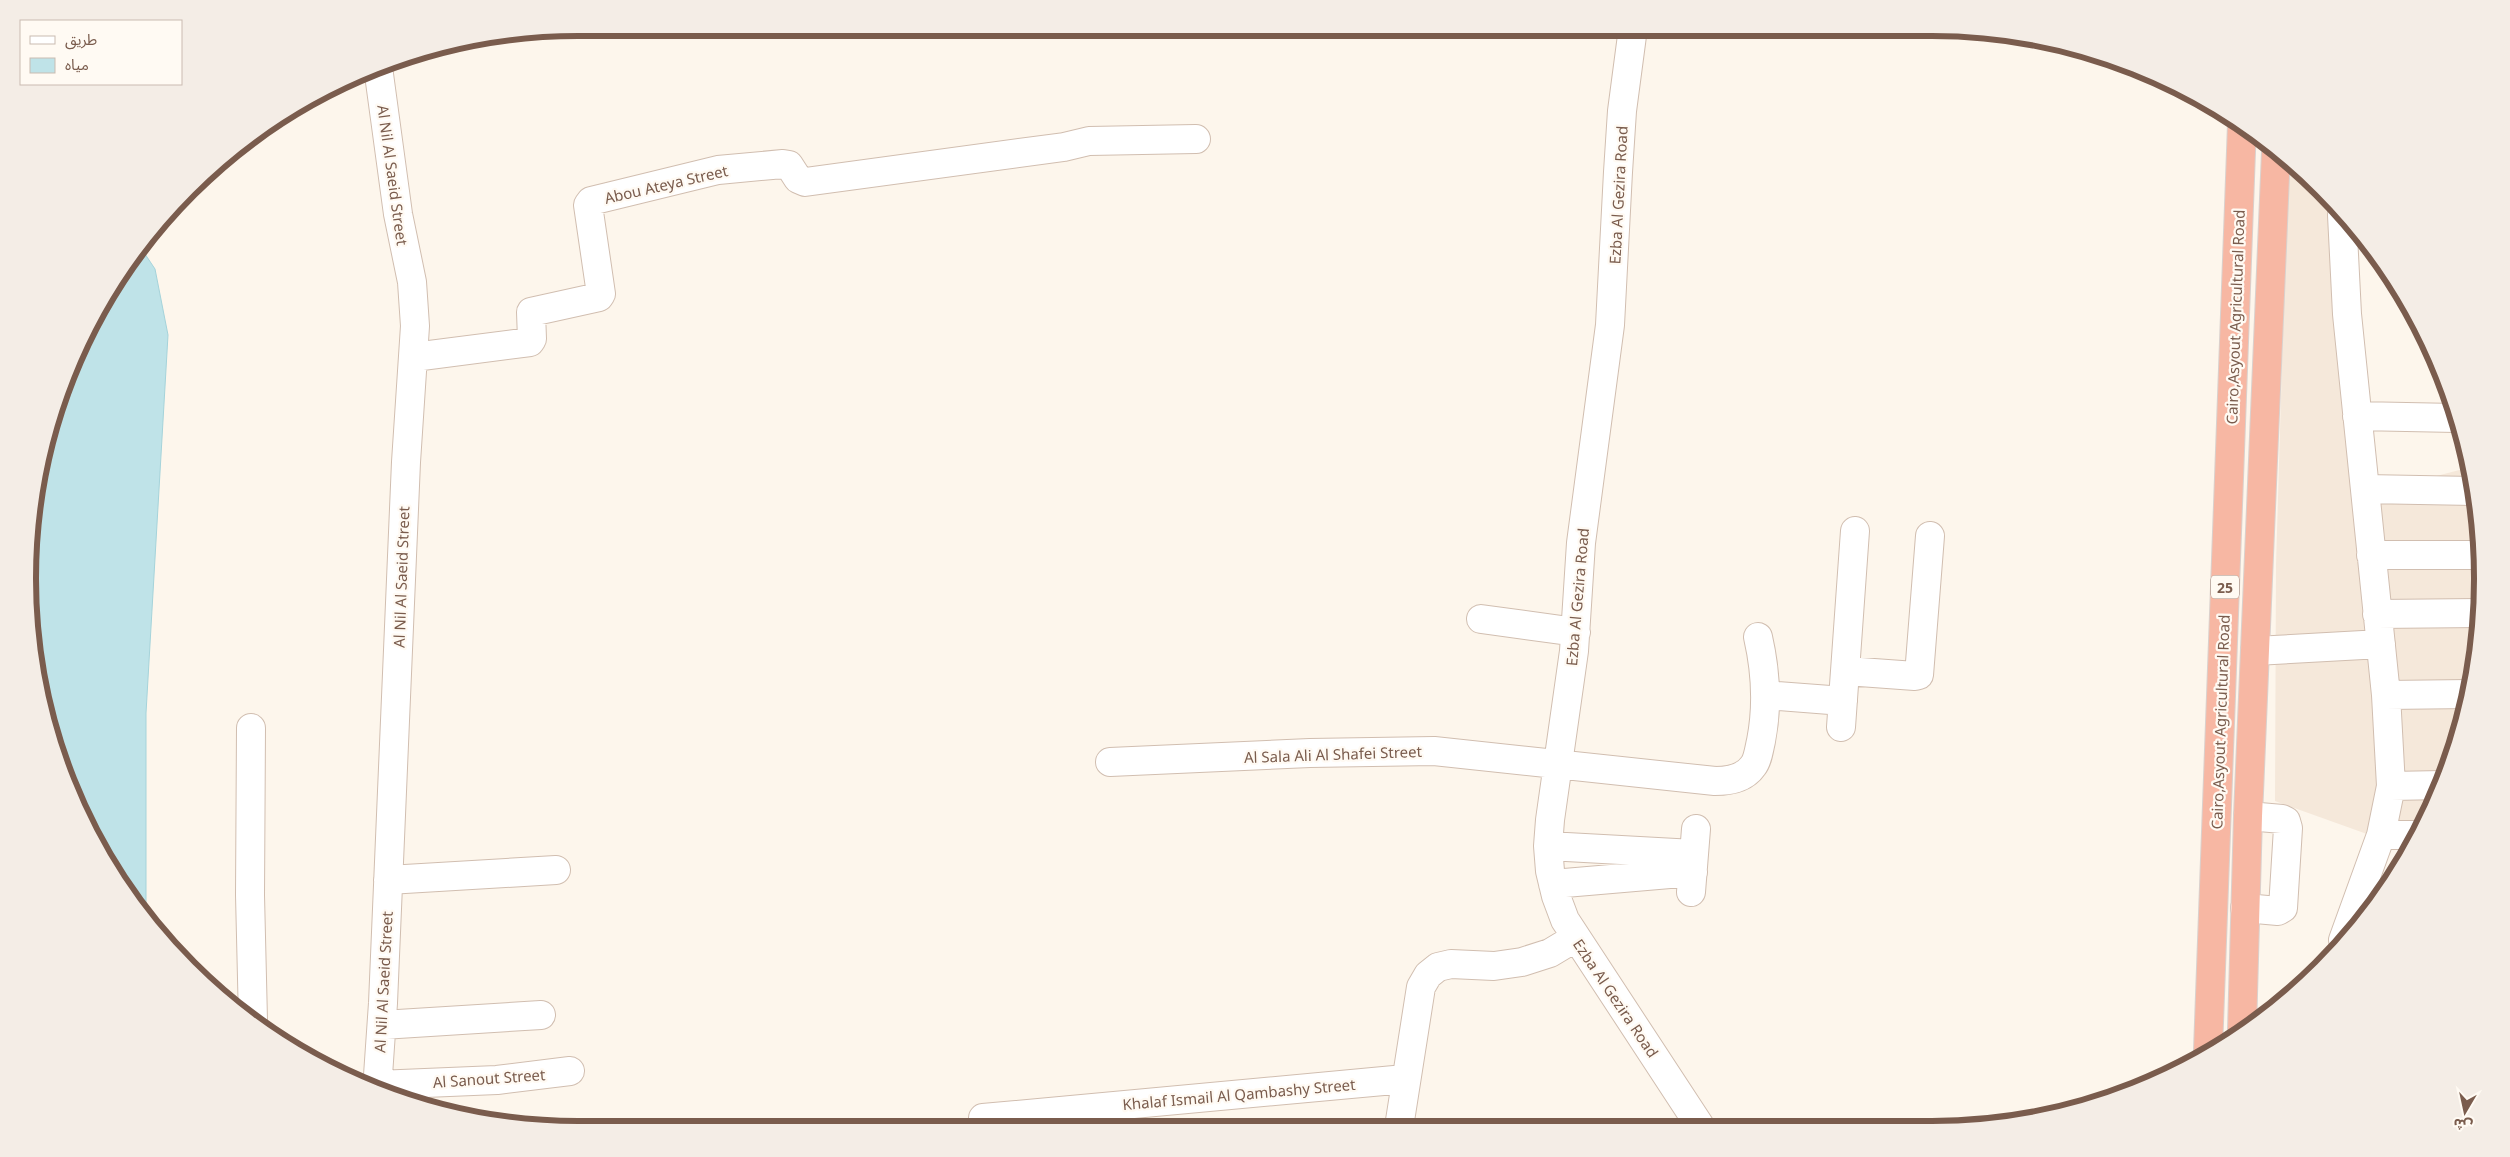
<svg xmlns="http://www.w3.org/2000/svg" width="2510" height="1157" font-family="'Noto Sans','Noto Sans Arabic',sans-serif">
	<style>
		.residential { fill: #f5e8da }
		.water { fill: #bfe3e8; stroke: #a5d3da }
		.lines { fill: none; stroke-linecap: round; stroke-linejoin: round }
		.minor-casing { stroke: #d1beb0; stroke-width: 30 }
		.highway-casing { stroke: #dad1cd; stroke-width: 30 }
		.minor { stroke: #fff; stroke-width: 28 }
		.highway { stroke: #f7b7a3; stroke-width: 28 }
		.labels { text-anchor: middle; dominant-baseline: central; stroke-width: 4.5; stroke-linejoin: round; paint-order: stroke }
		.shield { fill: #fffaf3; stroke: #a28b7f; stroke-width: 1 }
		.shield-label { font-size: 14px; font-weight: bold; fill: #7a5c4d }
		.street-label { font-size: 15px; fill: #7a5c4d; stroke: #fffaf3 }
		.rim { fill: none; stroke: #7a5c4d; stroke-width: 6 }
	</style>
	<rect width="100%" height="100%" fill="#fdf6ec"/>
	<!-- residential -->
	<path class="residential" d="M2288 162 2321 189 2337 208 2371 493 2471 467 2472 471 2482 578 2472 686 2441 789 2410 843H2392L2275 801 2276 565Z"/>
	<!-- water -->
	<path class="water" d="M141 248 155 269 168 335 146 713V916L101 854 57 756 38 686 28 578 38 471 69 368 101 303Z"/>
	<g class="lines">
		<defs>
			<path id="minor" d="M1633 28 1622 111 1618 172 1610 325 1581 543 1574 651 1550 820 1548 846 1550 871 1556 896 1565 920 1700 1126
				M2342 215 2347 314 2386 695 2391 786 2381 835 2343 940
				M414 357 530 342 532 339 531 312 599 297 601 294 588 205 591 201 718 170 783 164 789 165 798 179 805 182 1064 147 1089 141 1196 139
				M2357 416 2456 418
				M2365 489 2474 491
				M2371 555H2480
				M2377 614 2479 613
				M1481 619 1576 632
				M2255 651 2381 644
				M1846 671 1915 676 1919 675 1930 536
				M1766 695 1843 701
				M2386 695 2469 694
				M1841 727 1855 531
				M251 728 250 895 253 1020
				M1110 762 1310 753 1434 751 1715 781C1729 781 1744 779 1753 766 1758 760 1759 749 1761 741 1768 705 1766 672 1758 637
				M2391 786 2442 785
				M2381 835H2414
				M1548 846 1694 854
				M388 880 556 870
				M1553 884 1693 872
				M1691 892 1696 829
				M2245 908 2278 911 2283 908 2288 828 2286 821 2282 819 2248 816
				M382 1025 541 1015
				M377 1085 497 1080 570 1071
				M377 1090 383 1003 406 462 415 326 412 282 398 214 378 67
				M983 1118 1405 1079
				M1399 1127 1421 987 1428 975 1438 967 1451 964 1494 966 1522 962 1550 953 1575 938"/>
			<path id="highway" d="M2242 1030 2248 816 2276 152
				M2208 1050 2242 124"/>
		</defs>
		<!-- minor casing -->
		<use href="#minor" class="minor-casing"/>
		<!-- highway casing -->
		<use href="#highway" class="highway-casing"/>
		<!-- minor -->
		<use href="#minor" class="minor"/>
		<!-- highway -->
		<use href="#highway" class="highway"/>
	</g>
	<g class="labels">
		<!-- shield labels -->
		<rect class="shield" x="2211" y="575.5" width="28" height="23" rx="4"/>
		<g class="shield-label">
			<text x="2225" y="587">25</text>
		</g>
		<!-- street labels -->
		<g class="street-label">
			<text transform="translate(393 175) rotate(82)">Al Nil Al Saeid Street</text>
			<text transform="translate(666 184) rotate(-13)">Abou Ateya Street</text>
			<text transform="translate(1618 195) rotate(-87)">Ezba Al Gezira Road</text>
			<text transform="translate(2235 317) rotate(-88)">Cairo,Asyout Agricultural Road</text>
			<text transform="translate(401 577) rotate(-88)">Al Nil Al Saeid Street</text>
			<text transform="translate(1577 597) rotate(-85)">Ezba Al Gezira Road</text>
			<text transform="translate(2220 722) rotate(-88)">Cairo,Asyout Agricultural Road</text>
			<text transform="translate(1333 754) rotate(-2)">Al Sala Ali Al Shafei Street</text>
			<text transform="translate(383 982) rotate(-87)">Al Nil Al Saeid Street</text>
			<text transform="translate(1616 998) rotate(56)">Ezba Al Gezira Road</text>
			<text transform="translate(489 1078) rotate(-4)">Al Sanout Street</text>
			<text transform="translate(1239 1094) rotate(-5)">Khalaf Ismail Al Qambashy Street</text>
		</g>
	</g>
	<!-- crop -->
	<path d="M0 0H2510V1157H0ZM578 36H1932A542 542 0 0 1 2474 578V579A542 542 0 0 1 1932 1121H578A542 542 0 0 1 36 579V578A542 542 0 0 1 578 36Z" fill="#f4ede6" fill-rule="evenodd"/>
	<path class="rim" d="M578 36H1932A542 542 0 0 1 2474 578V579A542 542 0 0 1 1932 1121H578A542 542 0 0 1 36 579V578A542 542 0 0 1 578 36Z"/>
	<!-- legend -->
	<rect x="20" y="20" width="162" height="65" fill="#fffaf3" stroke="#cabbb1"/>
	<rect x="30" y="36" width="25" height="8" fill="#ffffff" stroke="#cabbb1"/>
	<text x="65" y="45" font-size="15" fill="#7a5c4d">طريق</text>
	<rect x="30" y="58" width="25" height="15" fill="#bfe3e8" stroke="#cabbb1"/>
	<text x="65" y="70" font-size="15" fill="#7a5c4d">مياه</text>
	<!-- north arrow -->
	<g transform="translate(2465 1112) rotate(189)" stroke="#fffaf3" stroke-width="4" paint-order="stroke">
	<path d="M0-4L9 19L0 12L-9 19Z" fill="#7a5c4d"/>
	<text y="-8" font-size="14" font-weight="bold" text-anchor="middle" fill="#7a5c4d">ش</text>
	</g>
</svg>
